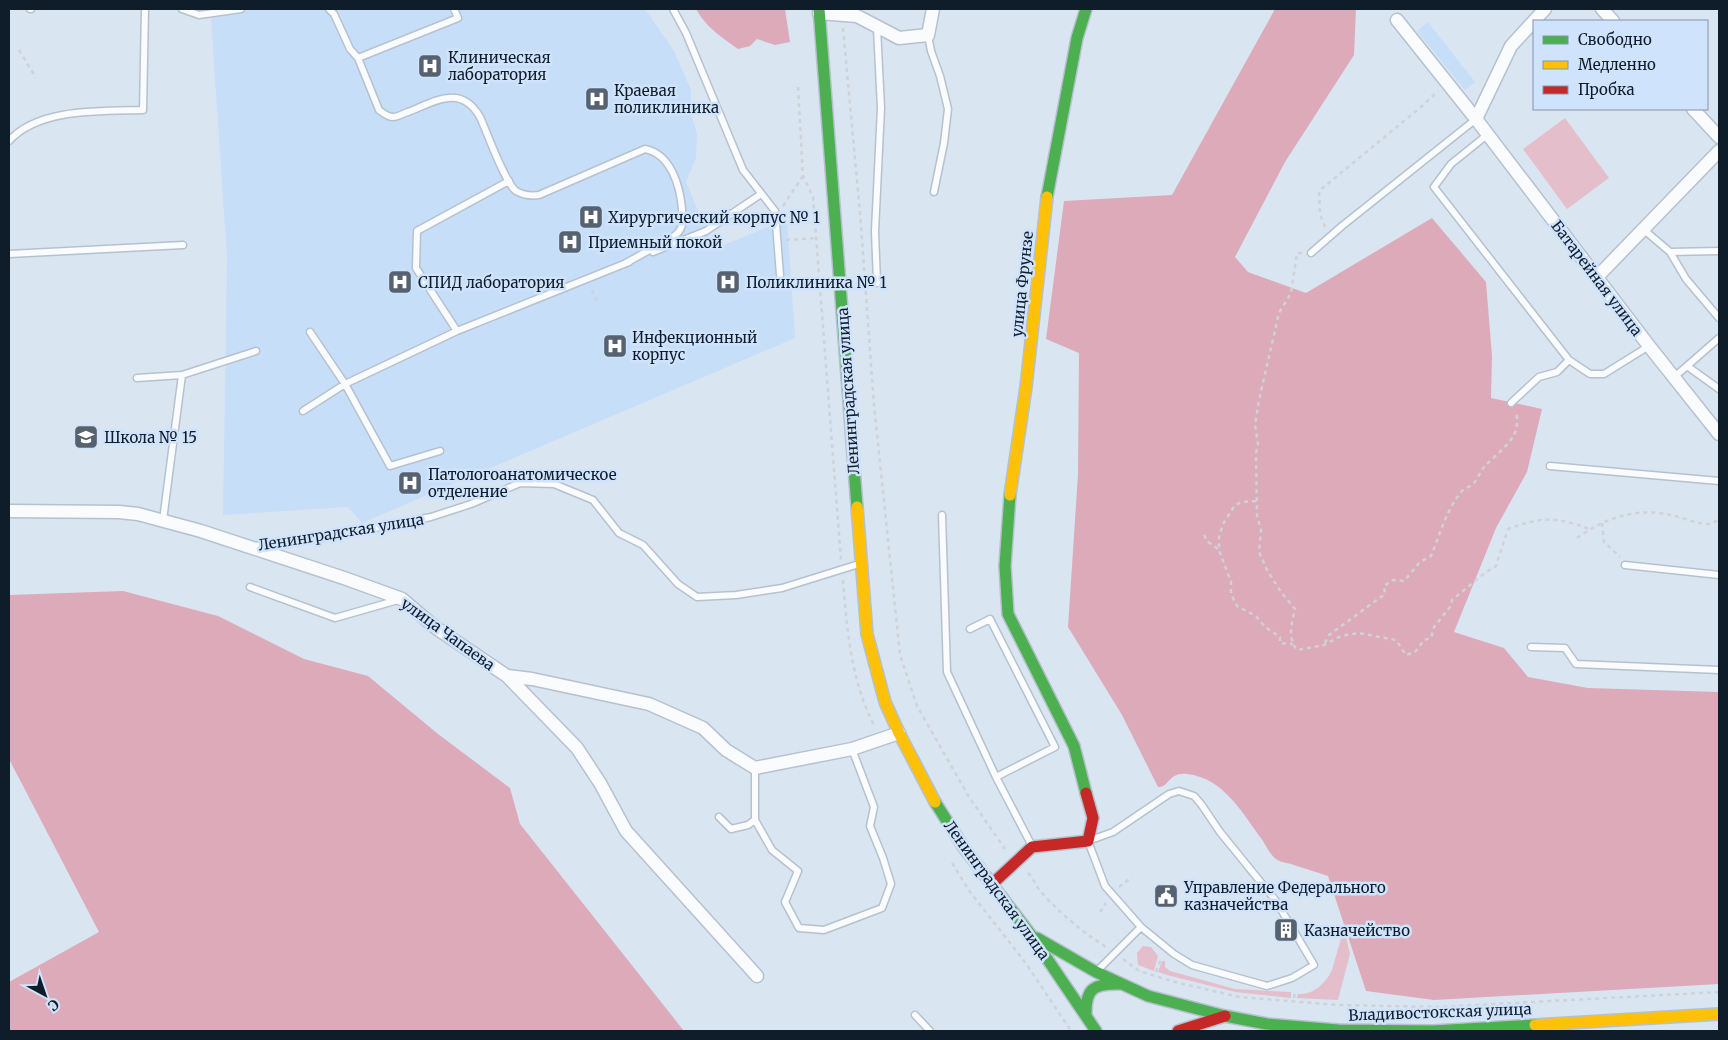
<svg xmlns="http://www.w3.org/2000/svg" width="1728" height="1040" font-family="Merriweather,serif">
	<style>
		.built { fill: #c7def8 }
		.green { fill: #e4beca }
		.forest { fill: #ddaab9 }
		.lines { fill: none; stroke-linecap: round; stroke-linejoin: round }
		.lane-casing { stroke: #b6c1ce; stroke-width: 9 }
		.street-casing { stroke: #b6c1ce; stroke-width: 15 }
		.fast-casing { stroke: #b6c1ce; stroke-width: 14 }
		.slow-casing { stroke: #b6c1ce; stroke-width: 14 }
		.jam-casing { stroke: #b6c1ce; stroke-width: 14 }
		.path { stroke: #cfd2d7; stroke-width: 2.5; stroke-dasharray: 4 4; stroke-linecap: butt }
		.lane { stroke: #f9fbfd; stroke-width: 6 }
		.street { stroke: #f9fbfd; stroke-width: 12 }
		.fast { stroke: #4caf50; stroke-width: 11 }
		.slow { stroke: #ffc107; stroke-width: 11 }
		.jam { stroke: #c62828; stroke-width: 11 }
		.labels { text-anchor: middle; dominant-baseline: central; stroke-width: 5; stroke-linejoin: round; paint-order: stroke }
		.poi-label { font-size: 15px; fill: #0f1c2a; stroke: #cfe4fc; text-anchor: start }
		.street-label { font-size: 15px; fill: #0f1c2a; stroke: #cfe4fc }
	</style>
	<rect width="100%" height="100%" fill="#dae5f2"/>
	<!-- built -->
	<path class="built" d="M230 9H645L674 51 691 90V114L697 134 696 158 686 182 714 249 787 219 795 338 362 523 348 507 223 515 227 257 211 19Z
		M1428 22 1475 82 1465 90 1417 31Z"/>
	<!-- green -->
	<path class="green" d="M1565 118 1609 178 1567 209 1523 149Z
		M1344 928 1350 954 1338 1000 1297 998 1298 994C1313 995 1325 984 1332 970Z
		M1143 946 1151 947 1158 956 1154 971 1138 965 1137 953Z
		M1162 961H1165V967L1170 971 1235 989 1291 992V998L1235 992 1167 975 1158 972Z"/>
	<!-- forest -->
	<path class="forest" d="M696 9H785L790 42 775 45 757 39 750 46 738 49C721 37 706 27 696 9Z
		M1275 9H1356L1354 55 1285 162 1235 257 1248 272 1306 293 1432 218 1486 282 1492 356 1491 398 1542 409 1527 472 1496 528 1454 632 1504 648 1528 677 1588 688 1719 692V984L1434 1000 1366 991 1328 876C1316 872 1303 868 1291 864 1287 863 1280 862 1276 859 1271 856 1266 846 1263 841 1243 814 1224 778 1187 774 1168 772 1169 788 1158 787L1122 715 1068 627 1078 474 1079 353 1046 339 1064 201 1172 195Z
		M123 591 218 616 304 659 368 676 438 734 510 788 520 824 684 1031H9V982L99 932 9 759V595Z"/>
	<g class="lines">
		<defs>
			<path id="lane" d="M30 9H31
				M182 9 199 15 241 9
				M329 9 334 14 350 49 358 58 379 110C383 113 388 117 393 117 398 117 404 113 408 112 436 101 461 84 480 117 487 132 505 183 516 191 523 195 532 196 539 195L645 149C671 154 680 186 682 209 682 214 684 220 682 225 681 230 677 234 673 237L626 263
				M673 9 686 33 743 170 775 211 780 275
				M928 35 931 51 940 76 948 109 944 143 934 192
				M358 58 458 18 454 9
				M1487 135 1451 164 1434 187 1569 360 1590 374H1604L1649 346
				M9 141C38 108 101 111 143 110L145 9
				M1643 229 1670 252 1686 279 1719 318
				M653 252 706 231 761 194
				M1670 252 1719 251
				M1311 253 1342 226 1476 119
				M9 254 183 245
				M877 283 875 231 881 108 877 28
				M457 331 416 268 417 231 509 181
				M310 332 345 384 390 466 440 451
				M1687 366 1719 338
				M1674 377 1687 366 1719 389
				M137 378 182 375
				M1511 403 1539 377 1557 372 1569 360
				M303 411 345 384 457 331 629 262
				M1550 466 1719 481
				M942 515 947 672 996 777 1032 846
				M163 520 182 375 256 351
				M256 546 330 537 431 517 471 504 520 483 554 484 593 500 619 533 643 545 678 584 697 597 736 595 782 588 859 564
				M1625 565 1719 575
				M250 587 335 618 398 600
				M970 629 990 619 1055 747 996 777
				M1531 647 1565 648 1576 664 1719 670
				M1179 791 1194 796 1201 804 1220 832 1276 901 1314 965 1292 978 1267 986 1192 965 1174 954 1141 927 1105 886 1088 841 1113 832 1169 794Z
				M719 817 731 829 748 825 755 820V768
				M755 820 772 850 798 871 785 902 799 928 824 930 882 908 891 884 883 858 870 826 874 807 852 749
				M1099 969 1141 927
				M915 1015 930 1031"/>
			<path id="street" d="M1602 9 1613 21
				M819 13 857 16 899 38 928 35 933 9
				M1397 20 1476 119 1649 346 1719 434
				M1693 109 1719 137
				M1476 119 1511 46 1545 9
				M1597 277 1719 151
				M9 511 119 512 138 514 201 531 344 578 402 599 436 628 507 676 577 748 600 783 626 831 757 976
				M507 676 532 679 649 704 703 728 726 750 755 768 852 749 899 733"/>
			<path id="fast" d="M819 9 857 507
				M1047 197 1077 38 1086 9
				M1010 495 1005 566 1008 614 1074 746 1086 793
				M935 802 964 848 1031 935 1096 1031
				M1037 938 1096 972 1148 996 1225 1016 1267 1024 1338 1030 1433 1031 1535 1025
				M1086 1016C1085 988 1094 983 1121 984"/>
			<path id="slow" d="M1010 495 1026 387 1047 197
				M857 507 867 634 885 702 899 733 935 802
				M1535 1025 1719 1014"/>
			<path id="jam" d="M991 885 1032 847 1088 841 1093 818 1086 793
				M1178 1031 1225 1016"/>
		</defs>
		<!-- lane casing -->
		<use href="#lane" class="lane-casing"/>
		<!-- street casing -->
		<use href="#street" class="street-casing"/>
		<!-- fast casing -->
		<use href="#fast" class="fast-casing"/>
		<!-- slow casing -->
		<use href="#slow" class="slow-casing"/>
		<!-- jam casing -->
		<use href="#jam" class="jam-casing"/>
		<!-- path -->
		<path class="path" d="M843 28 860 213 874 405 900 655 917 706 969 797 1005 849
			M19 50 36 78
			M798 87 803 176 813 197 841 560
			M783 206 803 176
			M1325 227 1320 214 1319 191 1421 107 1438 91
			M786 240 816 238
			M1302 253H1297L1291 293 1279 313 1259 400 1255 425 1258 444 1256 453 1257 516 1261 530 1259 552 1267 570 1281 592 1295 609C1292 623 1287 638 1297 650L1324 645 1341 636 1359 633 1396 640 1406 655 1415 652 1424 640 1431 638 1434 627 1450 607 1452 600 1486 572 1496 566 1508 529C1541 517 1556 516 1589 529
			M592 290 598 305
			M1256 501 1242 502 1235 505 1223 524 1219 537V550L1231 582V594L1237 606 1256 616 1265 627 1280 637V643L1293 644
			M1602 523 1604 542 1620 557
			M1204 535 1207 541 1219 550
			M1577 538C1604 518 1638 507 1671 515 1681 517 1700 525 1708 524 1712 524 1716 521 1719 520
			M843 580C847 630 851 682 875 727
			M1325 643 1329 635 1385 594 1384 586 1393 580 1404 581 1420 562 1431 556C1440 534 1446 511 1461 492 1464 488 1470 487 1473 484 1478 479 1480 472 1484 467 1499 451 1525 436 1515 411
			M952 863 970 892 1025 962 1071 1031
			M1028 873C1033 878 1036 886 1041 892 1061 914 1081 931 1106 947
			M1119 887 1132 877
			M1100 912 1106 903
			M1123 959 1139 971 1175 982 1239 997 1338 1005 1440 1007 1719 992
			M1156 972 1161 959
			M1294 998 1295 993"/>
		<!-- lane -->
		<use href="#lane" class="lane"/>
		<!-- street -->
		<use href="#street" class="street"/>
		<!-- fast -->
		<use href="#fast" class="fast"/>
		<!-- slow -->
		<use href="#slow" class="slow"/>
		<!-- jam -->
		<use href="#jam" class="jam"/>
	</g>
	<!-- icons -->
	<defs>
		<symbol id="hospital-square" viewBox="-11 -11 22 22"><rect x="-9" y="-9" width="18" height="18" rx="4" fill="#566270" stroke="#cfe4fc"/><path d="M-5-5h3v3.5h4V-5h3V5h-3V1.5h-4V5h-3Z" fill="#fff"/></symbol>
		<symbol id="school-square" viewBox="-11 -11 22 22"><rect x="-9" y="-9" width="18" height="18" rx="4" fill="#566270" stroke="#cfe4fc"/><path d="M0-5L7-2L0 1L-7-2ZM-4 1L0 2.5L4 1V4Q0 6-4 4Z" fill="#fff"/></symbol>
		<symbol id="civic-square" viewBox="-11 -11 22 22"><rect x="-9" y="-9" width="18" height="18" rx="4" fill="#566270" stroke="#cfe4fc"/><path d="M-.6-6.5H3V-4.5H.6V-3L4-1V1h2V6H-6V1h2V-1L-.6-3ZM-1.2 2.5V6h2.4V2.5Z" fill="#fff"/></symbol>
		<symbol id="building-square" viewBox="-11 -11 22 22"><rect x="-9" y="-9" width="18" height="18" rx="4" fill="#566270" stroke="#cfe4fc"/><path d="M-4-6H4V6H1V3H-1V6H-4ZM-2.5-4.3h1.7v1.8h-1.7ZM.8-4.3h1.7v1.8H.8ZM-2.5-1h1.7V.8h-1.7ZM.8-1h1.7V.8H.8Z" fill="#fff"/></symbol>
	</defs>
	<g fill-rule="evenodd">
		<use href="#hospital-square" x="416" y="52" width="28" height="28"/>
		<use href="#hospital-square" x="583" y="85" width="28" height="28"/>
		<use href="#hospital-square" x="577" y="203" width="28" height="28"/>
		<use href="#hospital-square" x="556" y="228" width="28" height="28"/>
		<use href="#hospital-square" x="386" y="268" width="28" height="28"/>
		<use href="#hospital-square" x="714" y="268" width="28" height="28"/>
		<use href="#hospital-square" x="601" y="332" width="28" height="28"/>
		<use href="#school-square" x="72" y="423" width="28" height="28"/>
		<use href="#hospital-square" x="396" y="469" width="28" height="28"/>
		<use href="#civic-square" x="1152" y="882" width="28" height="28"/>
		<use href="#building-square" x="1272" y="916" width="28" height="28"/>
	</g>
	<g class="labels">
		<!-- poi labels -->
		<g class="poi-label">
			<text x="448" y="57">Клиническая<tspan x="448" dy="17">лаборатория</tspan></text>
			<text x="614" y="90">Краевая<tspan x="614" dy="17">поликлиника</tspan></text>
			<text x="608" y="217">Хирургический корпус № 1</text>
			<text x="588" y="242">Приемный покой</text>
			<text x="418" y="282">СПИД лаборатория</text>
			<text x="746" y="282">Поликлиника № 1</text>
			<text x="632" y="337">Инфекционный<tspan x="632" dy="17">корпус</tspan></text>
			<text x="104" y="437">Школа № 15</text>
			<text x="428" y="474">Патологоанатомическое<tspan x="428" dy="17">отделение</tspan></text>
			<text x="1184" y="887">Управление Федерального<tspan x="1184" dy="17">казначейства</tspan></text>
			<text x="1304" y="930">Казначейство</text>
		</g>
		<!-- street labels -->
		<g class="street-label">
			<text transform="translate(1597 278) rotate(53)">Батарейная улица</text>
			<text transform="translate(1022 284) rotate(-84)">улица Фрунзе</text>
			<text transform="translate(848 391) rotate(-94)">Ленинградская улица</text>
			<text transform="translate(341 532) rotate(-9)">Ленинградская улица</text>
			<text transform="translate(448 634) rotate(36)">улица Чапаева</text>
			<text transform="translate(997 890) rotate(54)">Ленинградская улица</text>
			<text transform="translate(1440 1012) rotate(-2)">Владивостокская улица</text>
		</g>
	</g>
	<!-- border -->
	<rect width="1728" height="1040" fill="none" stroke="#0f1c2a" stroke-width="20"/>
	<!-- legend -->
	<rect x="1533" y="20" width="175" height="90" fill="#cfe4fc" stroke="#8294a8"/>
	<rect x="1543" y="36" width="25" height="8" fill="#4caf50" stroke="#8294a8"/>
	<text x="1578" y="45" font-size="15" fill="#0f1c2a">Свободно</text>
	<rect x="1543" y="61" width="25" height="8" fill="#ffc107" stroke="#8294a8"/>
	<text x="1578" y="70" font-size="15" fill="#0f1c2a">Медленно</text>
	<rect x="1543" y="86" width="25" height="8" fill="#c62828" stroke="#8294a8"/>
	<text x="1578" y="95" font-size="15" fill="#0f1c2a">Пробка</text>
	<!-- north arrow -->
	<g transform="translate(45 995) rotate(140)" stroke="#cfe4fc" stroke-width="4" paint-order="stroke">
	<path d="M0-4L9 19L0 12L-9 19Z" fill="#0f1c2a"/>
	<text y="-8" font-size="14" font-weight="bold" text-anchor="middle" fill="#0f1c2a">С</text>
	</g>
</svg>
